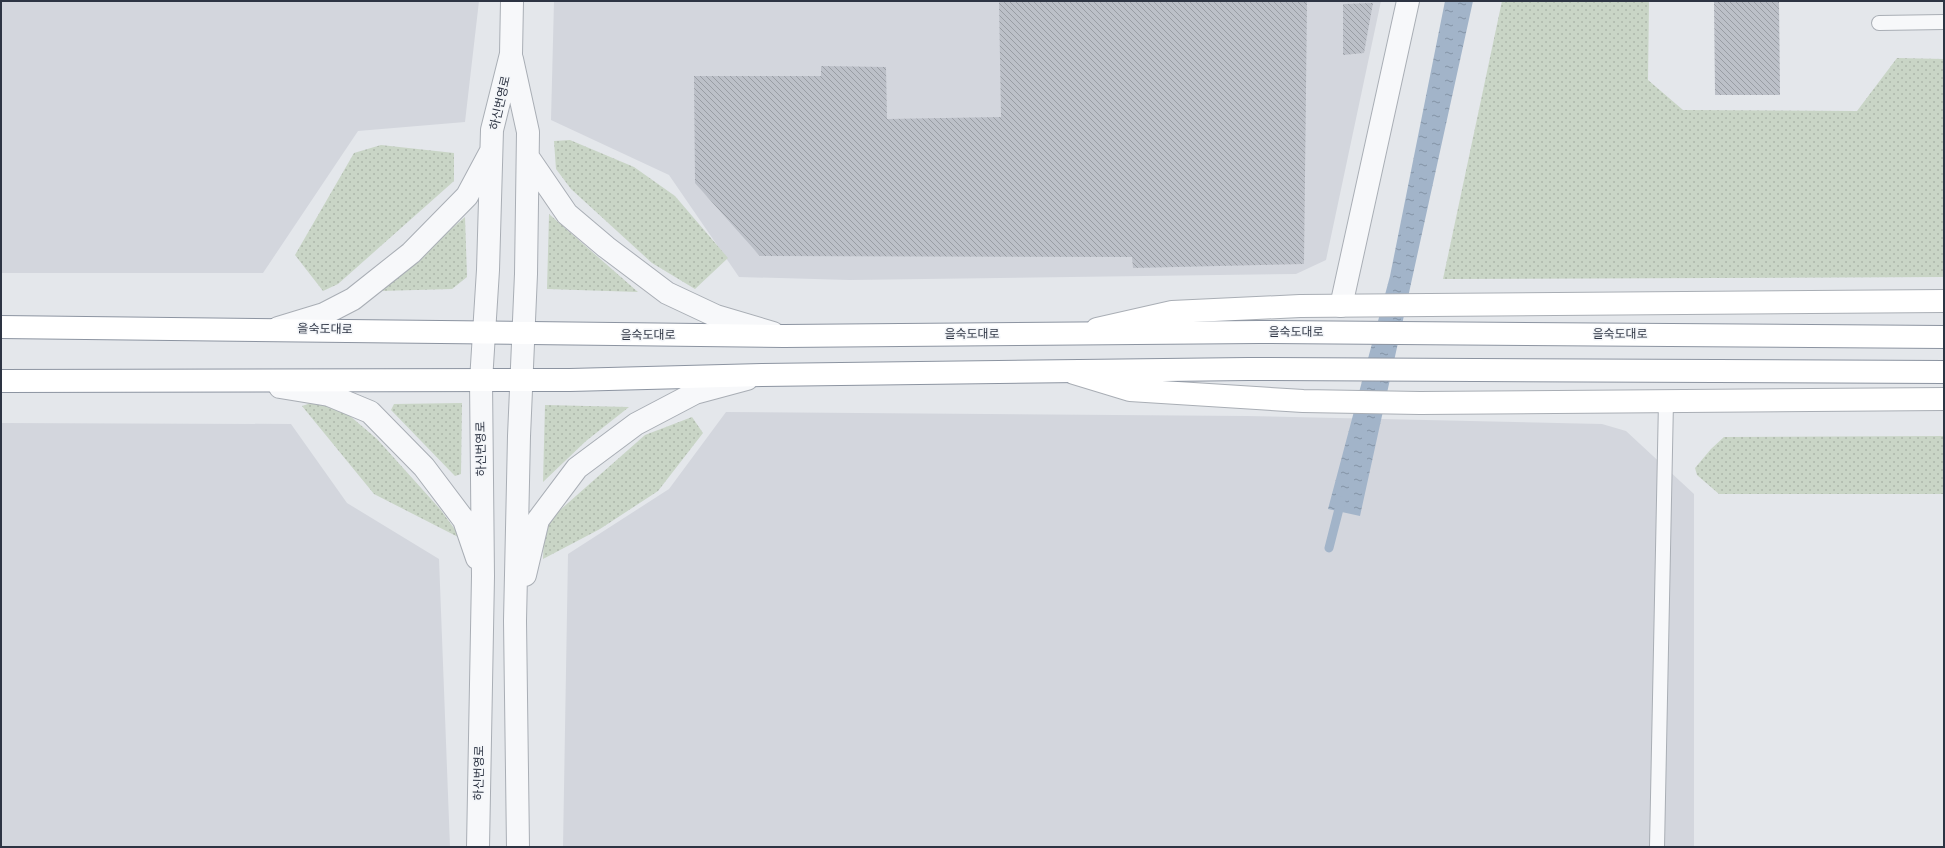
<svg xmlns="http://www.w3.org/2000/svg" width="1945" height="848" font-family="'Nunito Sans','Noto Sans KR',sans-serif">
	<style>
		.built { fill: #d3d6dd }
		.grass { fill: url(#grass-dots) }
		.water { fill: url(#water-ripples) }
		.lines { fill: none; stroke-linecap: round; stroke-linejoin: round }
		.stream { stroke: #a2b4c9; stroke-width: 9 }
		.building { fill: url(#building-back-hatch) }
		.service-casing { stroke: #a9aeb5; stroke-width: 16 }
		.minor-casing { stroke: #a9aeb5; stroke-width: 24 }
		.tertiary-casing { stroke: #a9aeb5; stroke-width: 24 }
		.secondary-casing { stroke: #a9aeb5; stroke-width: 24 }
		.trunk-casing { stroke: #8c94a1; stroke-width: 24 }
		.service { stroke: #f7f8fa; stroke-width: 14 }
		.minor { stroke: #f7f8fa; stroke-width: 22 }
		.tertiary { stroke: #f7f8fa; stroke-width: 22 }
		.secondary { stroke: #fff; stroke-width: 22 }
		.trunk { stroke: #fff; stroke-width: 22 }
		.labels { text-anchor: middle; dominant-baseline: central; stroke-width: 3; stroke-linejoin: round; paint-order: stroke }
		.street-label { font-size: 12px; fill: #2d3443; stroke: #f4f6f9 }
	</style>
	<defs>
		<pattern id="grass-dots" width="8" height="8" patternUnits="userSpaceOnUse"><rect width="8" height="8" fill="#c9d5c6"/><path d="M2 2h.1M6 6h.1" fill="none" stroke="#adb7ab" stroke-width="1.8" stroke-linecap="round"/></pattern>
		<pattern id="water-ripples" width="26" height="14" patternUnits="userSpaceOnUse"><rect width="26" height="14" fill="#a2b4c9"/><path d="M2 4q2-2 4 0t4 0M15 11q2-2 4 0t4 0" fill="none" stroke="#8493a5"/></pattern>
		<pattern id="building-back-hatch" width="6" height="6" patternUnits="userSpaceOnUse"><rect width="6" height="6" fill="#bcc0c8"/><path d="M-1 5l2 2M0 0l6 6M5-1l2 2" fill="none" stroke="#999da4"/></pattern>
	</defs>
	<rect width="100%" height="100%" fill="#e4e7eb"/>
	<!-- built -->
	<path class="built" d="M1 1H479L465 122 358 131 263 273H1Z
		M554 1H1381L1326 260 1296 274 850 280 739 277 669 175 551 120Z
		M726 412 1246 416 1602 424 1626 431 1694 494V847H563L568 554 669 489Z
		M1 423 291 424 347 503 439 559 450 847H1Z"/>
	<!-- grass -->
	<path class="grass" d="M1502 1H1649L1648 80 1683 110 1857 111 1897 58 1944 59V277L1443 279Z
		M570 140 634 167 675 196 728 258 695 289 652 263 571 189 556 169 554 141Z
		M381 145 454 153V181L338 284 323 291 295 255 354 153Z
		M549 214 638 292 547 289Z
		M465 217 467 277 452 289 379 291Z
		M317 401 343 410 377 439 440 509 462 539 374 494 302 406Z
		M462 403 461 474 455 476 391 410 394 404Z
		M545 405 629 407 586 441 543 482Z
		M692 417 703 433 658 491 600 529 543 559 544 532 551 518 645 435Z
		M1944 436V494H1719L1697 475 1695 468 1711 449 1724 437Z"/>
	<!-- water -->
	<path class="water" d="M1445 1H1473L1360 516 1328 509 1390 276Z"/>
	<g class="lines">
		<!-- stream -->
		<path class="stream" d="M1329 548 1341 501"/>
	</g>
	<!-- building -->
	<path class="building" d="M999 1H1307L1304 264 1133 268 1132 257 760 256 695 183 694 76H821V66L886 67 887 119 1001 117Z
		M1714 1H1779L1780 95H1715Z
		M1373 3 1364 53 1343 55V4Z"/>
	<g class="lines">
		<defs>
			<path id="service" d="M1879 23 1944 22
				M1657 847 1666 401"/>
			<path id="minor" d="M1341 306 1408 1"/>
			<path id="tertiary" d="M512 59 528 132 526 274 519 436 515 621 518 847
				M528 157 567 214 606 247 667 293 716 316 773 333
				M278 328 324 314 353 299 411 253 467 196 490 153
				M280 387 329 395 370 412 424 467 464 520 477 558
				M525 575 538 520 577 468 636 424 695 393 747 379
				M478 847 483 576 481 381 488 270 492 130 511 54 512 1"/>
			<path id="secondary" d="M1097 329 1172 312 1300 306 1944 301
				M1074 373 1130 390 1303 401 1420 403 1944 399"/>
			<path id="trunk" d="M1 327 784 336 1259 332 1944 337
				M1 381 570 380 762 375 1248 369 1944 372"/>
		</defs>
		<!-- service casing -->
		<use href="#service" class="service-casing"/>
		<!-- minor casing -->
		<use href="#minor" class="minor-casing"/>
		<!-- tertiary casing -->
		<use href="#tertiary" class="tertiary-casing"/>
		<!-- secondary casing -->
		<use href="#secondary" class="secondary-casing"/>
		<!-- trunk casing -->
		<use href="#trunk" class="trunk-casing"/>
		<!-- service -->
		<use href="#service" class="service"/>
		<!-- minor -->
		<use href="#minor" class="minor"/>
		<!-- tertiary -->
		<use href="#tertiary" class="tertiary"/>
		<!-- secondary -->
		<use href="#secondary" class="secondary"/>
		<!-- trunk -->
		<use href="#trunk" class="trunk"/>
	</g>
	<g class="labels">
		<!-- street labels -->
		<g class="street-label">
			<text transform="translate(500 103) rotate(-77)">하신번영로</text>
			<text transform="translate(325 329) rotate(1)">을숙도대로</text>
			<text x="1296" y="332">을숙도대로</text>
			<text x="972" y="334">을숙도대로</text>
			<text x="1620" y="334">을숙도대로</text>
			<text x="648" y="335">을숙도대로</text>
			<text transform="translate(481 449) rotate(-91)">하신번영로</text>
			<text transform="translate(479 773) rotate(-89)">하신번영로</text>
		</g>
	</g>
	<!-- border -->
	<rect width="1945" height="848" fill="none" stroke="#2d3443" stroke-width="4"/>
</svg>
